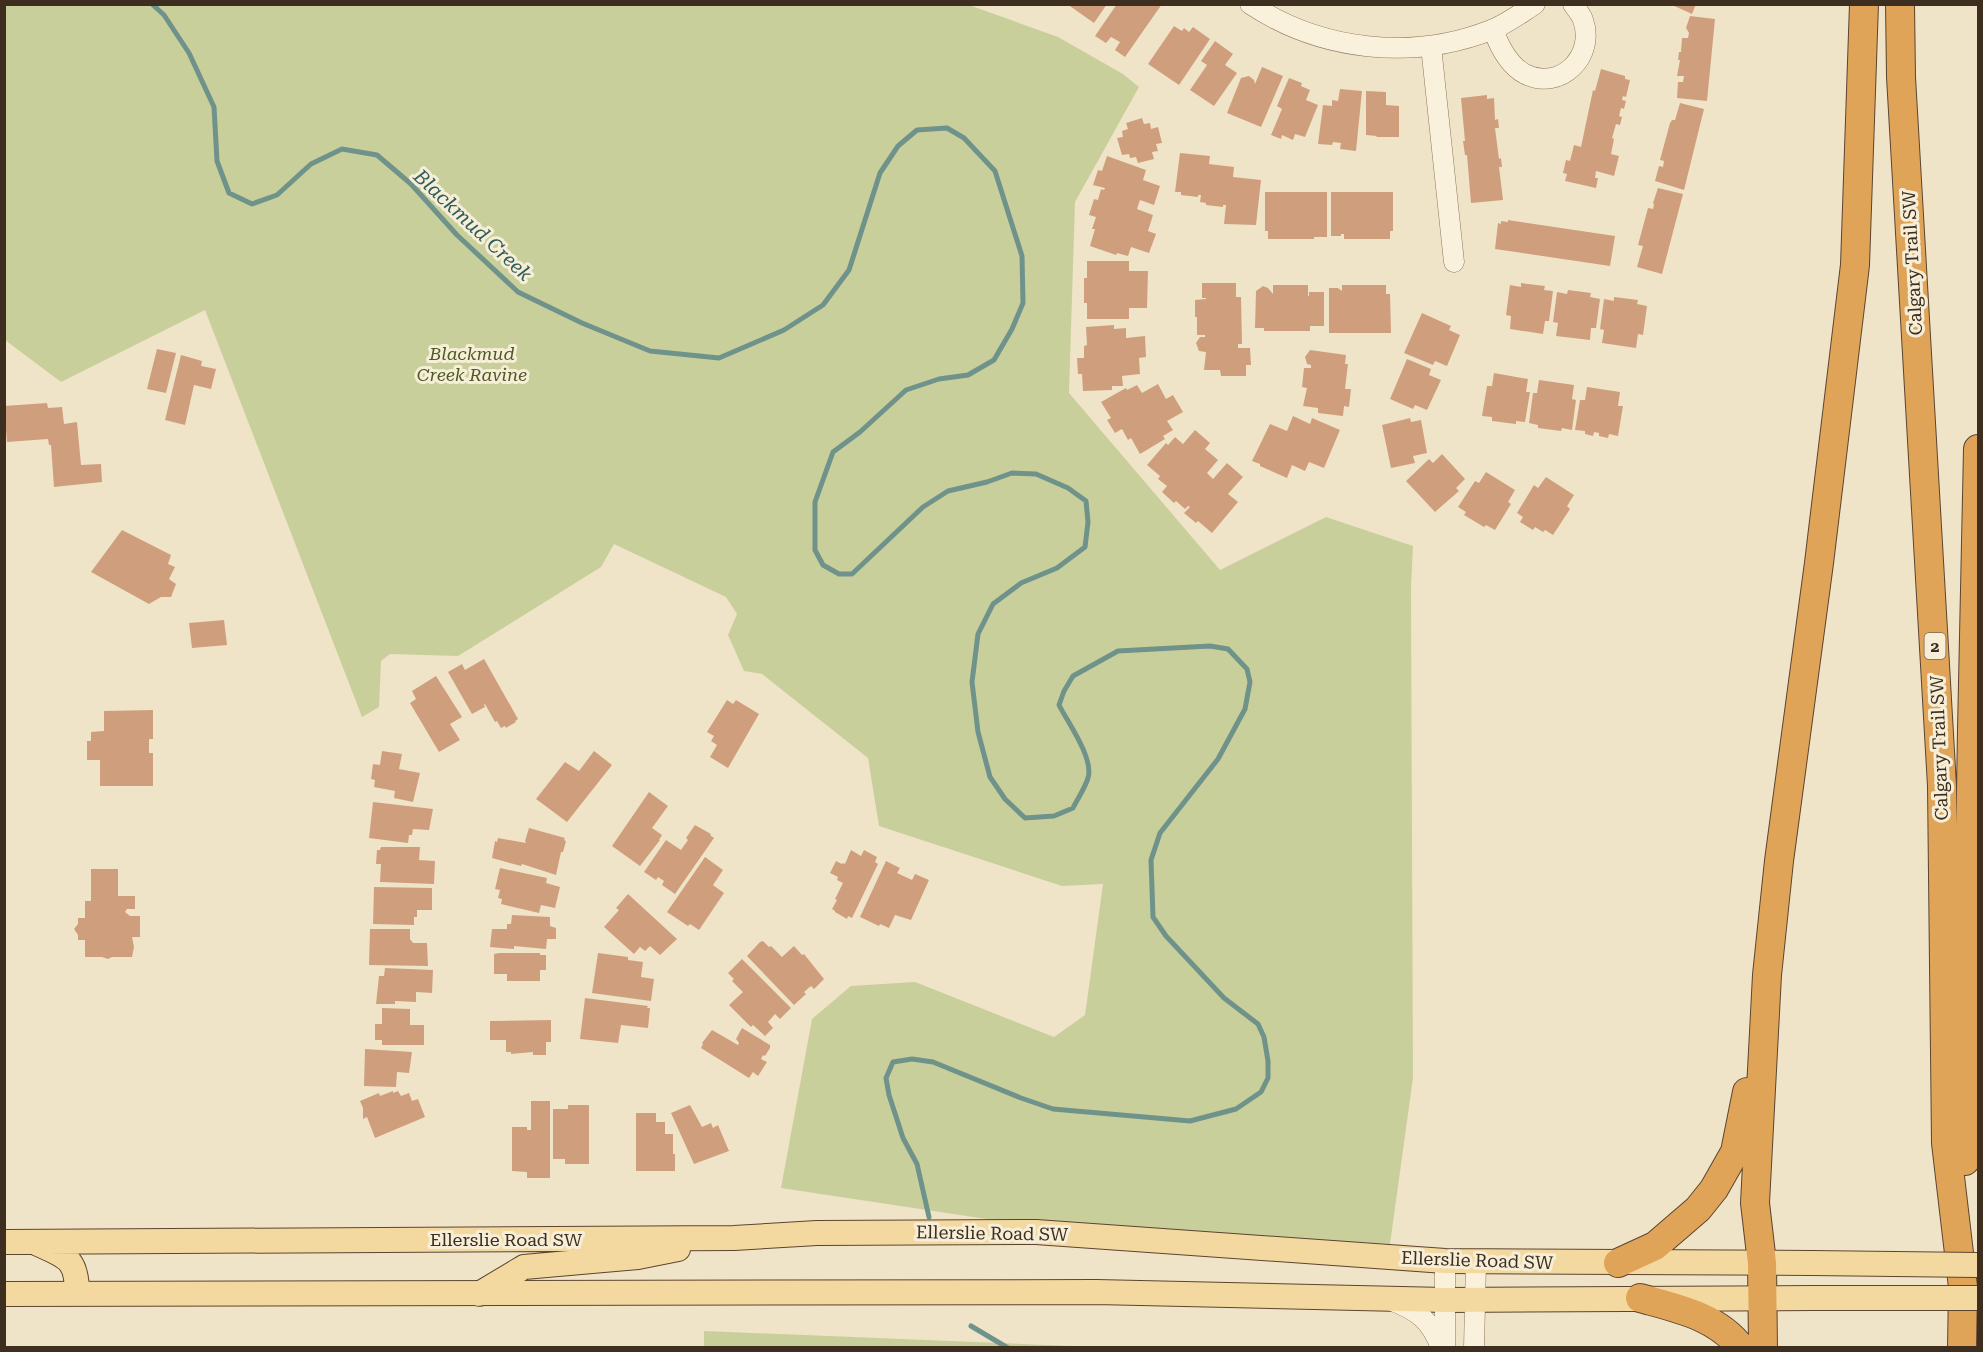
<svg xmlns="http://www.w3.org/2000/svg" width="1983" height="1352" font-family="'Roboto Serif',serif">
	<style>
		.green { fill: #c9cf9b }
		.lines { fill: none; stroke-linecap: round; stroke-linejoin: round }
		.stream { stroke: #6f938a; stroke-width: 5 }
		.building { fill: #cf9f7d }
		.minor-casing { stroke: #8d765c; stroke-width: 21 }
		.major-casing { stroke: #5b4430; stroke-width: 26 }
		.highway-casing { stroke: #5b4430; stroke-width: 30 }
		.minor { stroke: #faf1dc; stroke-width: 20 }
		.major { stroke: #f3d9a0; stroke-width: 24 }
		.highway { stroke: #e0a458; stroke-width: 28 }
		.major-bridge-casing { stroke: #5b4430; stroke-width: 26; stroke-linecap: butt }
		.major-bridge { stroke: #f3d9a0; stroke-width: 24 }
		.labels { text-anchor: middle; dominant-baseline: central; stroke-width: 6; stroke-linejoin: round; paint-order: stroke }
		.shield { fill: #f7eed8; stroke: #756857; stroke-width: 1.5 }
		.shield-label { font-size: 16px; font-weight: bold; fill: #3d2e20 }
		.street-label { font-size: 18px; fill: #3d2e20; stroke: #f7eed8 }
		.park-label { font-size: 18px; font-style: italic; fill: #4d5a26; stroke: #f7eed8 }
		.water-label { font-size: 20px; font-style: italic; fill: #2f5d5a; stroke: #f7eed8 }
	</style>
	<rect width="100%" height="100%" fill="#f0e4c8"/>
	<!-- green -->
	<path class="green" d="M4 5H969L1058 37 1123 74 1139 87 1075 202 1069 393 1220 570 1326 517 1413 546 1411 588 1413 1078 1390 1244 1020 1224 781 1188 812 1019 851 986 915 982 1054 1037 1085 1015 1103 884 1062 886 879 826 868 758 762 674 744 671 728 635 737 614 726 597 614 544 601 567 458 656 390 654 381 661 379 707 362 717 205 310 61 382 5 340Z
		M704 1331 1097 1347 704 1348Z"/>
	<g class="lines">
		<!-- stream -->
		<path class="stream" d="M152 4 164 15 189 53 214 107 217 161 229 193 252 204 277 195 311 164 342 149 377 155 411 184 457 235 518 292 582 323 650 351 719 358 784 330 823 305 849 270 880 173 898 146 917 130 947 128 964 138 995 171 1022 256 1023 303 1012 329 994 360 968 375 939 379 906 390 860 432 833 452 815 502V550L823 565 839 574H852L923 507 948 491 987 482 1012 473 1036 474 1068 488 1086 501 1088 522 1085 547 1057 568 1021 583 993 604 978 634 972 682 978 732 990 777 1005 799 1025 818 1054 816 1073 808C1078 798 1085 788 1088 778 1094 758 1068 723 1059 705L1064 691 1073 676 1118 651 1210 646 1228 649 1247 669 1250 682 1245 709 1218 759 1160 833 1151 860 1153 917 1166 936 1224 998 1258 1024 1264 1037 1268 1061V1078L1261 1092 1236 1109 1190 1121 1053 1109 1021 1098 933 1062 912 1059 893 1062 886 1078 889 1095 903 1138 917 1164 929 1217
			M971 1326 1008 1348"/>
	</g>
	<!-- building -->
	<path class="building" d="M1067 4H1107L1094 23Z
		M1117 4H1162L1125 57 1115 50 1120 42 1111 37 1106 43 1095 36Z
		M1670 4H1696L1692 14Z
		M1690 16 1715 19 1707 101 1677 98 1678 82H1683L1684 76H1677L1680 60H1678L1679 52H1681L1682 38H1688L1689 33 1686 28Z
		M1174 26 1182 31 1184 28 1189 32 1193 27 1210 39 1179 85 1148 64Z
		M1215 41 1233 54 1225 65 1237 73 1214 106 1190 90 1207 65 1201 61Z
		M1262 67 1283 76 1261 127 1227 113 1241 78 1249 76 1254 80 1255 84Z
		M1601 69 1625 76V79L1630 80 1626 97 1623 96 1622 100 1626 101 1624 109 1621 108 1619 116 1622 117 1620 125 1616 124 1612 138 1614 139 1611 154 1619 156 1614 176 1596 171 1595 178H1598L1596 188 1565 181 1567 174 1563 173 1566 160 1570 161 1574 145 1581 147 1593 90 1595 91Z
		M1289 78 1302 83 1301 86 1310 90 1306 100 1318 105 1305 137 1295 134 1293 140 1282 135 1281 139 1271 135 1282 109 1277 106Z
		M1340 89 1362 91 1356 151 1340 149 1341 143 1333 142 1332 145 1318 144 1323 105 1332 106V100L1338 101Z
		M1366 91 1386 92V105L1399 106V137H1376L1377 136 1366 135Z
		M1487 95V99L1494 98 1495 120 1498 119 1499 128H1495L1499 159 1501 158 1502 167H1499L1503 200 1471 203 1467 155H1465L1463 141H1465L1461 98Z
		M1680 103 1704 109 1684 190 1655 181 1659 166 1663 167 1664 161 1660 160 1670 123 1672 120H1675Z
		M1142 118 1144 124 1150 123 1151 129 1158 127 1162 143 1156 144 1158 151 1152 152 1154 159 1138 163 1136 157 1130 158 1129 154 1122 155 1117 138 1123 137 1122 131 1128 129 1126 123Z
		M1180 153 1210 156 1209 164 1234 167 1233 177 1261 180 1256 225 1224 224 1226 205H1223V207L1206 205V203L1200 202 1201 195H1198V197L1181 195V192H1175Z
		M1107 156 1146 170 1143 180 1160 186 1154 205 1140 200 1137 209 1153 215 1148 231 1156 234 1149 253 1131 247 1128 256 1117 253 1116 255 1090 246 1095 229H1092L1096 217 1089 215 1094 199 1098 200 1101 189 1104 190 1105 188 1093 185 1098 170 1102 171Z
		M1658 188 1683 194 1662 274 1637 267 1643 246 1638 245 1648 208 1653 209 1654 204 1653 203Z
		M1265 192H1327V237H1314V239H1268V231H1265Z
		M1331 192H1393V231H1390V239H1344V234H1341V236H1331Z
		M1508 220 1615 236 1610 266 1495 249 1498 223 1501 224V221L1508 222Z
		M1087 261H1129V271H1148L1147 308H1129V319H1087V303H1084V278H1087Z
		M1202 283H1236V297H1241L1242 344H1238V348H1250L1251 365H1246V376H1221L1220 370H1204L1206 352 1199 351 1196 343 1200 337H1205V335H1197V317H1195V300L1206 299V298H1202Z
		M1521 283 1545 286 1544 290 1553 291 1549 321H1545L1543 334 1510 329 1511 316 1506 315 1510 285 1521 287Z
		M1273 285H1308V296H1309V292H1324V326H1310V331H1264V328H1255L1256 291 1263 286 1268 288 1273 294Z
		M1342 285H1386V294H1390L1391 333H1329V288H1338L1342 291Z
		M1568 290 1591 293 1590 297 1600 299 1596 328H1591L1590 340 1556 336 1558 323 1553 322 1557 292 1567 294Z
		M1614 297 1638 300 1637 304 1647 306 1643 335 1638 334 1636 348 1602 343 1604 330 1600 329 1604 299 1614 301Z
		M1422 313 1451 326 1449 330 1460 335 1447 366 1435 361 1433 365 1404 353Z
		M1114 325V329L1126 328V338L1145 336 1146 357 1139 358 1140 374 1122 376 1123 386H1112V390L1083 391 1082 374H1078L1077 358H1084V346L1087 345 1086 327Z
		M157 349 176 353 166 393 147 389Z
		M1310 350 1346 355 1345 364H1348L1345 389H1351L1349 407 1344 406 1343 416 1318 413V408L1303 406 1307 388 1302 387 1304 368H1311V365L1307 364 1305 357Z
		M181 355 202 361 201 366 216 369 211 389 194 385 185 425 165 420Z
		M1407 359 1431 369 1429 375 1441 380 1427 410 1415 405 1413 409 1390 399Z
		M1494 373 1528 379 1526 392H1530L1525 422 1516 421V424L1492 421V417L1482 416 1487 386H1492Z
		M1539 380 1574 385 1572 399 1576 400 1572 430 1562 428 1561 431 1538 428V425L1529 423 1533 393H1537Z
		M1158 384 1166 399 1173 395 1183 412 1167 421 1173 430 1163 436 1165 439 1140 454 1131 438 1128 440 1122 429 1115 433 1107 420 1111 418 1101 402 1126 388 1127 390 1137 385 1142 393Z
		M1587 387 1620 392 1618 406H1623L1618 436 1609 434 1608 438 1599 436V433L1594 432 1593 436 1585 434V431L1575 430 1580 400H1585Z
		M47 403 48 408 62 407 64 424 77 422 81 465 101 464 102 482 54 487 51 445H49L48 439 7 442 4 406Z
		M1293 416 1310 424 1312 418 1340 430 1324 468 1309 462 1305 471 1292 465 1287 478 1260 466V464L1252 461 1270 424 1287 431Z
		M1410 418 1411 422 1421 420 1427 453 1413 456 1415 463 1391 468 1382 425Z
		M1195 430 1210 443 1205 449 1218 460 1207 473 1213 479 1227 463 1243 477 1228 494 1238 502 1212 533 1198 521 1196 523 1184 513 1190 507 1188 506 1185 509 1176 501 1174 503 1162 492 1167 486 1158 479 1160 476 1147 465 1166 443 1168 445 1175 437 1183 444Z
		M1442 454 1465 479 1456 488 1459 491 1435 512 1406 481 1429 459 1433 463Z
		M1486 472 1515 490 1508 502 1511 504 1495 530 1486 525 1484 527 1464 515 1466 512 1458 507 1475 481 1479 483Z
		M1546 477 1574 495 1567 506 1570 509 1553 535 1545 530 1543 532 1535 527 1533 530 1520 522 1523 517 1517 513 1534 485 1538 488Z
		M122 530 171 555 168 564 175 567 169 579 176 584 171 597H161L149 604 91 572Z
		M224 620 227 645 192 648 189 623Z
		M484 659 518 719 515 721 516 722 506 728 505 726 501 728 497 721 495 722 485 704 484 705 485 707 472 714 448 672 462 664 465 670Z
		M436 676 462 717 450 724 460 740 439 752 410 703 416 699 412 691Z
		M727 700 733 704 736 700 759 714 728 768 710 757 717 745 711 741 714 736 707 732Z
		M153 710V739H149V753H153V786H100V760H87V741H91V732L104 731V711Z
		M382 751 402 754 399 769 420 773 413 802 394 798 395 791 374 787 375 780 371 779 373 764 380 765Z
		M594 751 612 765 567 822 536 799 565 762 579 771Z
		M649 792 668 806 652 828 662 835 659 840H660L640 866 612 846Z
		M373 802 433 809 429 830 413 829 412 835H409L408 843 369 838Z
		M695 825 711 834 710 835 714 838 675 894 662 885 664 881 658 877 656 880 644 872 666 840 681 850 688 840 686 838Z
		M529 828 565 838 564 840 566 841 563 852H561L556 875 522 864 521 866 492 858 495 841 497 842 498 838 526 843 525 841Z
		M381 847H420L419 860 435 861 434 884 380 882 381 864H376L377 850H380Z
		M851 850 861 856 864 850 877 857 875 862 878 864 852 918 848 916 847 919 835 912V911L832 909 837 900 835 899 843 883 837 880 838 877 830 873 836 861 842 864 843 863 845 864Z
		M705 857 723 870 713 885 724 893 699 930 690 924 688 926 667 912Z
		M886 861 900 868 897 873 912 880 915 874 929 880 911 920 895 915 889 928 880 924 879 926 860 917Z
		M500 868 547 878 546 883 560 887 555 908 541 905 539 913 501 904 502 899 498 898 500 890 495 889Z
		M91 869H118V896H135V909H127L125 912 130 916H140V937H132L134 947 132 957H112L108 959 102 957H85V940H78V935L74 929 78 924V918H85V901H91Z
		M374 887 432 888V910H417V917H414V925L373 924Z
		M628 894 677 939 660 955 650 946 645 951 640 947 634 954 604 927 619 910 616 908Z
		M512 915 550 917V926L556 928V939H547L546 949 514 946V949L490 947 492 929H507V924H511Z
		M370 929H410V939L413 943H427L428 966 369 965Z
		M763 941 769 947 771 946 782 957 794 946 802 955 804 954 824 979 814 989 811 986 804 992 806 994 794 1005 747 956 760 942Z
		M499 953H540V955H546V970H540V981H507V974H494V954Z
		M598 953 628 957V960L643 962 641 977 654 979 651 1001 592 993Z
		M742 959 791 1008 780 1019 775 1014 768 1022 773 1028 765 1036 753 1025 751 1027 729 1005 743 992 732 981 734 979 728 973Z
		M385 968 433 970 432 993 416 992V1002L395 1001V1004H376L379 976H384Z
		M585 998 648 1006 647 1008H650L648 1028 621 1025 618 1043 580 1039Z
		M382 1008 410 1009V1025H424V1045H382V1040H375V1024H382Z
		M551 1020V1042H546V1055H533V1052L511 1054V1052H506V1040H490V1021Z
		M742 1028 770 1045V1048L765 1056 763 1055 761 1059 767 1062 758 1076 753 1072 749 1078 701 1048 703 1044 702 1043 712 1030 738 1045 739 1043 736 1039Z
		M365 1049 412 1052 409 1073 397 1072 396 1087 364 1086Z
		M393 1091V1093L398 1091 401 1096 409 1093 412 1101 418 1099 425 1117 375 1138 367 1117 363 1119V1108L360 1101 379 1093 380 1096Z
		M531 1101H550V1178H527V1172L512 1171V1127H527V1130H531Z
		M568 1105H589V1164H565V1159H553V1109H568Z
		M690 1105 702 1127 711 1123 713 1128 718 1125 729 1151 694 1164 671 1113Z
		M636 1113H656V1122H665V1134H673V1154H675V1171H636Z"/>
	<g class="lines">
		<defs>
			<path id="minor" d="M1250 4C1321 51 1412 61 1491 30 1507 24 1521 13 1535 4
				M1493 29C1499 46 1508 65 1525 74 1560 92 1596 56 1583 20 1581 14 1576 9 1573 4
				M1431 46 1454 262
				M1390 1300C1417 1310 1431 1320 1441 1348
				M1445 1348V1261
				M1474 1348 1476 1262"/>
			<path id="major" d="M4 1242 734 1238 817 1233 1036 1232 1445 1261 1811 1263
				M38 1244C67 1257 77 1259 77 1293
				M4 1294 1096 1292 1445 1300 1813 1298
				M479 1294 524 1267 638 1257 678 1249"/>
			<path id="highway" d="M1900 4 1901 77 1942 786 1946 1143 1963 1287 1962 1348
				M1965 1161 1972 730 1978 449
				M1618 1263 1655 1246 1698 1209 1714 1189 1735 1152 1747 1092
				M1640 1298C1676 1308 1717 1316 1741 1348
				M1763 1348 1762 1263 1755 1203 1767 975 1779 861 1819 563 1855 265 1864 4"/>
		</defs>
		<!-- minor casing -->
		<use href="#minor" class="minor-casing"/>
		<!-- major casing -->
		<use href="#major" class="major-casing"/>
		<!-- highway casing -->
		<use href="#highway" class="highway-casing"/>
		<!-- minor -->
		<use href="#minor" class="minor"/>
		<!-- major -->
		<use href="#major" class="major"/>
		<!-- highway -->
		<use href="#highway" class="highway"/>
		<defs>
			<path id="major-bridge" d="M1811 1263 1978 1265
				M1813 1298H1978"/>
		</defs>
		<!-- major-bridge casing -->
		<use href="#major-bridge" class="major-bridge-casing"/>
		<!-- major-bridge -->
		<use href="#major-bridge" class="major-bridge"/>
	</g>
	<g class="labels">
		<!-- shield labels -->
		<rect class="shield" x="1924.5" y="633" width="21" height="26" rx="4.5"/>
		<g class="shield-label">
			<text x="1935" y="646">2</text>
		</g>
		<!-- street labels -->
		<g class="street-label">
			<text transform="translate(1912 263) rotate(-93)">Calgary Trail SW</text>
			<text transform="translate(1939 748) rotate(-92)">Calgary Trail SW</text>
			<text transform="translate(992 1233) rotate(1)">Ellerslie Road SW</text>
			<text x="506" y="1239">Ellerslie Road SW</text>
			<text transform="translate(1477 1260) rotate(2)">Ellerslie Road SW</text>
		</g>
		<!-- park labels -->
		<g class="park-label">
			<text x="472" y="353">Blackmud<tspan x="472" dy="21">Creek Ravine</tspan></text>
		</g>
		<!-- water labels -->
		<g class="water-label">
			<text transform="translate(473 225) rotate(43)">Blackmud Creek</text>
		</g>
	</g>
	<!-- border -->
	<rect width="1983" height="1352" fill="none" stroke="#3d2e20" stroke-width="12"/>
</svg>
